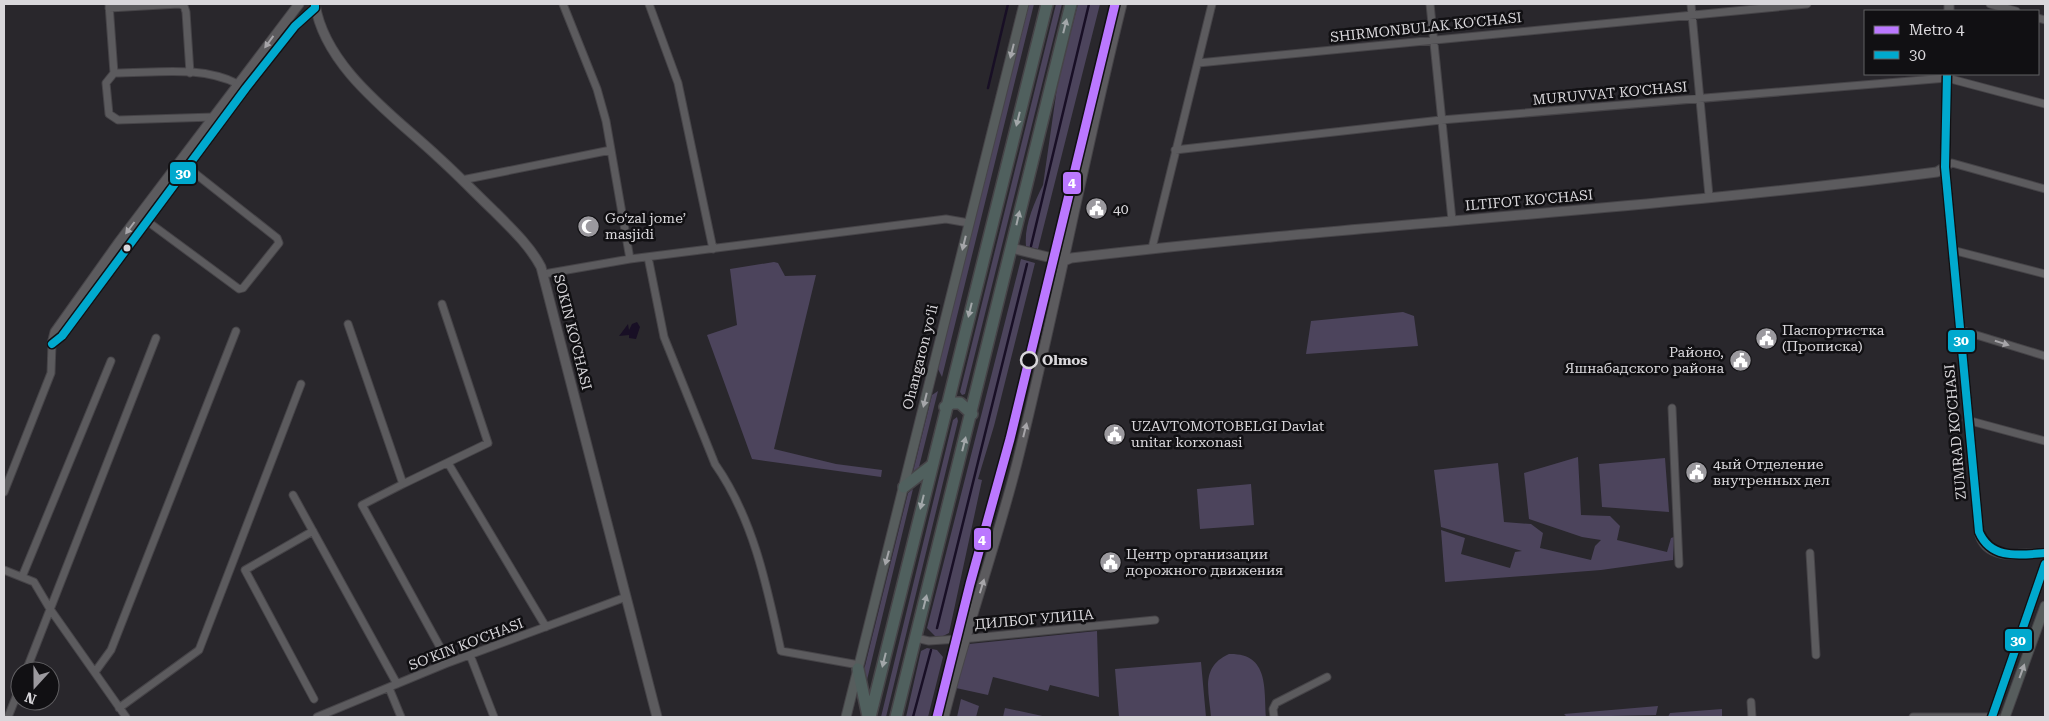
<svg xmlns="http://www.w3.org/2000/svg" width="2049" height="721" font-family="'Roboto Serif',serif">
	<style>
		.green { fill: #4c445c }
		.water { fill: #180f25 }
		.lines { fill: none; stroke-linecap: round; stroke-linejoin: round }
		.stream { stroke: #180f25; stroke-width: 2.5 }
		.minor-casing { stroke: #464448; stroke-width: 9 }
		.tertiary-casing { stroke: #464448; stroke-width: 11 }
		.secondary-casing { stroke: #464448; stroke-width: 11 }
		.trunk-casing { stroke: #464448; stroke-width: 14 }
		.minor { stroke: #5c5b5e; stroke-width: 7 }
		.tertiary { stroke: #5c5b5e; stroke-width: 9 }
		.secondary { stroke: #575d5d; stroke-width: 9 }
		.trunk { stroke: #50605e; stroke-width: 11 }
		.bus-1-casing { stroke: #111013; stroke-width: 11 }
		.bus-1 { stroke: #00a9ce; stroke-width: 8 }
		.metro-1-casing { stroke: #111013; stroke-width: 12 }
		.metro-1 { stroke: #bb78ff; stroke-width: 9 }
		.oneway { fill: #a2a7a9 }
		.oneway2 { fill: #a7a5a9 }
		.oneway3 { fill: #a5a6a9 }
		.bus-dot { fill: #d9d7db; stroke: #111013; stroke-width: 2 }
		.stop-dot { fill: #111013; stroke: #d9d7db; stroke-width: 2.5 }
		.labels { text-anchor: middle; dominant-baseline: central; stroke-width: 5; stroke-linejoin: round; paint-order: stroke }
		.street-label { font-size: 14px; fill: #d9d7db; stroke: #111013 }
		.poi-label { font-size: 14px; fill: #d9d7db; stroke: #111013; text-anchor: start }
		.stop-label { font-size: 14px; font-weight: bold; fill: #d9d7db; stroke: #111013; text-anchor: start }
		.line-badge { stroke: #111013; stroke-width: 2 }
		.badge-label { font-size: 14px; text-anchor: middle; font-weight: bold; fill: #fff }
	</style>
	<rect width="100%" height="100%" fill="#29272c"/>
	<!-- green -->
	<path class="green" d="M1028 4H1034L942 377 938 369Z
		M1056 4H1062L965 394 962 395 960 392Z
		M1078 4H1100L1038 249 1026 246C1024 226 1034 203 1043 185L1058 81Z
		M1021 259 1035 263 994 426 978 479 982 480 949 633 943 636 936 637 927 628Z
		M774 262 778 263 785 276 816 275 774 449 836 464 882 470 881 477 752 459 707 335 737 325 730 269Z
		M1403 312 1414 316 1418 346 1306 354 1311 321Z
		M938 391 919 467 913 472 932 395Z
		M957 417 958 421 886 717H881L953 420Z
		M1578 457 1581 515 1610 516 1620 526 1617 540 1667 552 1671 538 1674 537 1673 560 1601 570 1445 582 1441 530 1465 538 1461 554 1510 568 1515 552 1522 551 1441 527 1434 470 1498 463 1504 522 1531 524 1543 533 1540 548 1591 560 1595 546 1601 540 1582 537 1529 519 1524 473Z
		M1665 458 1669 512 1602 507 1599 464Z
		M1251 484 1254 525 1200 529 1197 489Z
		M913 489 867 680 864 670 908 493Z
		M1097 631 1099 697 1050 685 1048 691 993 677 988 695 956 688 969 644Z
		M927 648 937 650 943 657 928 717H906L921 651Z
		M1229 654C1269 653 1264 688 1266 717H1211C1209 691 1200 667 1229 654Z
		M1201 662 1206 717H1119L1115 669Z
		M961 699 979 706 976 717H957Z
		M1658 706 1656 715 1567 717 1564 714Z
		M1005 708 1047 717H1003Z
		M1722 709V717H1668L1670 713Z"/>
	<!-- water -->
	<path class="water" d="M637 322 640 327 636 339 629 338V335L619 336 628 324 629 330 632 324Z"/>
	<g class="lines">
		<!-- stream -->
		<path class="stream" d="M988 88 1008 4
			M1031 246 1089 4
			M937 628 1027 264
			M913 717 931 650"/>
		<defs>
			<path id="minor" d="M109 4 114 73C155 73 201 65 238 84
				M180 4 184 6 186 12 190 73
				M563 4 597 89 606 121 630 259
				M649 4 678 83 713 249
				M1430 4 1452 220
				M1691 4 1709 196
				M1990 4 2016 11
				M109 8 179 4
				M2038 18 2045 20
				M1198 63 1807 4
				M114 73 106 83 109 114 118 120 214 117
				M1175 150 1441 120 1947 78 2045 104
				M1945 167 1952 163 2045 189
				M462 180 611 150
				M147 221 239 289 243 288 279 243 277 238 187 167
				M1152 248 1212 4
				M1952 250 2045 274
				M648 257 664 337 715 464C753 518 767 586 781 651L859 665
				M544 274 630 259 946 219 969 223
				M348 324 403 484 488 443 442 304
				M1960 330 2045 356
				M1672 408 1679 564
				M1967 420 2045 441
				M448 463 546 627
				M403 484 362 505 440 647 445 664
				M4 492 51 373 52 344
				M293 495 397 684
				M313 531 245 570 314 699
				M1810 553 1816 655
				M4 570 34 582 50 609 126 717
				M22 577 111 361
				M916 638 929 641 973 638 1155 620
				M470 655 494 717
				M26 671 156 338
				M95 672 111 650 236 331
				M389 688 401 717
				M1751 702 1752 717
				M119 708 199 650 301 384
				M8 717 20 687
				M317 717 445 664 626 597
				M1274 717 1273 709 1276 703 1327 677
				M1913 717H1996"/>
			<path id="tertiary" d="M315 4C325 68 393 115 438 157 458 175 476 194 495 212 512 229 530 246 541 267L657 717
				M1949 11V4
				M1947 74 1945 167 1979 532C1986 562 2022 554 2045 553
				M1011 248 1064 261 1071 258C1359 224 1649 210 1937 172L1945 167
				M52 344 62 336 246 88 295 26 315 8
				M52 344 55 332 119 242 299 4
				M944 717C965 632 995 549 1017 463 1055 311 1084 157 1122 4"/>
			<path id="secondary" d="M846 717 1024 4
				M1992 717 2045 564
				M2005 717 2045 606"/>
			<path id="trunk" d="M945 407 952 403H960L972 414
				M904 487 931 466
				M858 669 868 716
				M870 717 1047 4
				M896 717 1071 4"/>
		</defs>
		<!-- minor casing -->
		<use href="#minor" class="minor-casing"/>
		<!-- tertiary casing -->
		<use href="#tertiary" class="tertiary-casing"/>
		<!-- secondary casing -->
		<use href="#secondary" class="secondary-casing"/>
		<!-- trunk casing -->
		<use href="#trunk" class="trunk-casing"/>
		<!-- minor -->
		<use href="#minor" class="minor"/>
		<!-- tertiary -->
		<use href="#tertiary" class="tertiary"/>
		<!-- secondary -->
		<use href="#secondary" class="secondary"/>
		<!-- trunk -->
		<use href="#trunk" class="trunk"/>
		<defs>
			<path id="bus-1" d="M1947 74 1945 167 1979 532C1991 560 2019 555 2045 553
				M52 344 62 336 246 88 295 26 315 8V4
				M1992 717 2045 564"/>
		</defs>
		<!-- bus-1 casing -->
		<use href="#bus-1" class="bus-1-casing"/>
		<!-- bus-1 -->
		<use href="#bus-1" class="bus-1"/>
		<defs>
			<path id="metro-1" d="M937 717 970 584 1010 439 1115 4"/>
		</defs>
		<!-- metro-1 casing -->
		<use href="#metro-1" class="metro-1-casing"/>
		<!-- metro-1 -->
		<use href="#metro-1" class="metro-1"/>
	</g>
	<!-- one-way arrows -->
	<defs><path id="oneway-solid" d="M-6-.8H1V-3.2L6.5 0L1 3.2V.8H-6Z" transform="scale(1.25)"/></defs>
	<g class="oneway">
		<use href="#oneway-solid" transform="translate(1065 26) rotate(-76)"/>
		<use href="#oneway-solid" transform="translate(1018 119) rotate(104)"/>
		<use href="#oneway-solid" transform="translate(1018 218) rotate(-77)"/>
		<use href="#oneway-solid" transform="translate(970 310) rotate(104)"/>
		<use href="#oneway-solid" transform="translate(964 444) rotate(-76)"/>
		<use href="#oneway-solid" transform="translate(922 502) rotate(104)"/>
		<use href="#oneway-solid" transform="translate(925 602) rotate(-76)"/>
		<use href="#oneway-solid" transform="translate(884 660) rotate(104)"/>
	</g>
	<g class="oneway2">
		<use href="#oneway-solid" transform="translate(269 42) rotate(126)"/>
		<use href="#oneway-solid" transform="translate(130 228) rotate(127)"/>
		<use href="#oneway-solid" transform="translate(2002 343) rotate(17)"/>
		<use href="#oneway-solid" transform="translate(1025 430) rotate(-76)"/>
		<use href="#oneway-solid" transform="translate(982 586) rotate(-73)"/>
	</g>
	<g class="oneway3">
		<use href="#oneway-solid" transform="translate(1012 51) rotate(104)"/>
		<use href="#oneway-solid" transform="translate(964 243) rotate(104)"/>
		<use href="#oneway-solid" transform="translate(925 400) rotate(104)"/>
		<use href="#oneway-solid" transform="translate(887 558) rotate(105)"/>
		<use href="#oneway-solid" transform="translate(2022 671) rotate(-70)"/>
	</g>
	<!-- icons -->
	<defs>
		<symbol id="civic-disc" viewBox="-11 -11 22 22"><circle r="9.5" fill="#9b999e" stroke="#111013"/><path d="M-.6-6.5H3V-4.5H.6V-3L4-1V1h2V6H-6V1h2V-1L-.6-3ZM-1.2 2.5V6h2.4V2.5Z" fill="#fff"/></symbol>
		<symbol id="mosque-disc" viewBox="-11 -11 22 22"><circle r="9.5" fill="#9b999e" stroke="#111013"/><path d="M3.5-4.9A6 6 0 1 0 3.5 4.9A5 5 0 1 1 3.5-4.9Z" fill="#fff"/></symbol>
	</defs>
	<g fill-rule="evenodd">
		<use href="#civic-disc" x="1084" y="196" width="25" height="25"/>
		<use href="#mosque-disc" x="576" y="214" width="25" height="25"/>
		<use href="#civic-disc" x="1754" y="326" width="25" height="25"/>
		<use href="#civic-disc" x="1728" y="348" width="25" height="25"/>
		<use href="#civic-disc" x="1102" y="422" width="25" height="25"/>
		<use href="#civic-disc" x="1684" y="460" width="25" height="25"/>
		<use href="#civic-disc" x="1098" y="550" width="25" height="25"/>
	</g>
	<!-- markers -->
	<circle class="bus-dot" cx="127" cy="248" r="4.5"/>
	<circle class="stop-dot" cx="1029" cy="360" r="8"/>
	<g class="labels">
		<!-- street labels -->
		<g class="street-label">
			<text transform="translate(1426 27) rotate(-6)">SHIRMONBULAK KO'CHASI</text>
			<text transform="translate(1610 93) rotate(-5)">MURUVVAT KO'CHASI</text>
			<text transform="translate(1529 200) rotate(-5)">ILTIFOT KO'CHASI</text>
			<text transform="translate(573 332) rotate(76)">SOKIN KO'CHASI</text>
			<text transform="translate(920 357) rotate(-76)">Ohangaron yoʻli</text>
			<text transform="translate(1955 432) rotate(-95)">ZUMRAD KO'CHASI</text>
			<text transform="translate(1034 619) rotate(-5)">ДИЛБОГ УЛИЦА</text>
			<text transform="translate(466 644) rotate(-21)">SO'KIN KO'CHASI</text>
		</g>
		<!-- poi labels -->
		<g class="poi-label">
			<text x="1113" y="209">40</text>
			<text x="605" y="218">Go‘zal jome’<tspan x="605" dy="16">masjidi</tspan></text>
			<text x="1782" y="330">Паспортистка<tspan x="1782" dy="16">(Прописка)</tspan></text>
			<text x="1724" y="352" text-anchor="end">Районо,<tspan x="1724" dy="16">Яшнабадского района</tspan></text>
			<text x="1131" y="426">UZAVTOMOTOBELGI Davlat<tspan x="1131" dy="16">unitar korxonasi</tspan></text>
			<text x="1713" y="464">4ый Отделение<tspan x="1713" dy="16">внутренных дел</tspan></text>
			<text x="1126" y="554">Центр организации<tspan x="1126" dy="16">дорожного движения</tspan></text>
		</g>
		<!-- stop labels -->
		<g class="stop-label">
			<text x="1042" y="360">Olmos</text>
		</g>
	</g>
	<g class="line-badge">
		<rect x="169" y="161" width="28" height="24" rx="5" fill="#00a9ce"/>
		<rect x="1062" y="171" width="20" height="24" rx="5" fill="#bb78ff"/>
		<rect x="1947" y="329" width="29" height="24" rx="5" fill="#00a9ce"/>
		<rect x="973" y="527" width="19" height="24" rx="5" fill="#bb78ff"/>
		<rect x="2004" y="628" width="29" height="24" rx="5" fill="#00a9ce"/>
	</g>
	<g class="badge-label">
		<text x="183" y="178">30</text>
		<text x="1072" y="187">4</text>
		<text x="1961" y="345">30</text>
		<text x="982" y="544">4</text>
		<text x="2018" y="645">30</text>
	</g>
	<!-- border -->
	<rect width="2049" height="721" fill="none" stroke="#d9d7db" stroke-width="10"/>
	<!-- legend -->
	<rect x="1864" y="10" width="175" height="65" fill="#111013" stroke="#616063"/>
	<rect x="1874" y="26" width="25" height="8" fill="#bb78ff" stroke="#616063"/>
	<text x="1909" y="35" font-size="15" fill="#d9d7db">Metro 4</text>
	<rect x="1874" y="51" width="25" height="8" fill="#00a9ce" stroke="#616063"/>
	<text x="1909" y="60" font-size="15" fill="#d9d7db">30</text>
	<!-- north arrow -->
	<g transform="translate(35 686) rotate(201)"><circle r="24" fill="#111013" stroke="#616063"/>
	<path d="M0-4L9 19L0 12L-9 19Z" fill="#9b999e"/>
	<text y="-8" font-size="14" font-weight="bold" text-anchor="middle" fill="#d9d7db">N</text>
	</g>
</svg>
